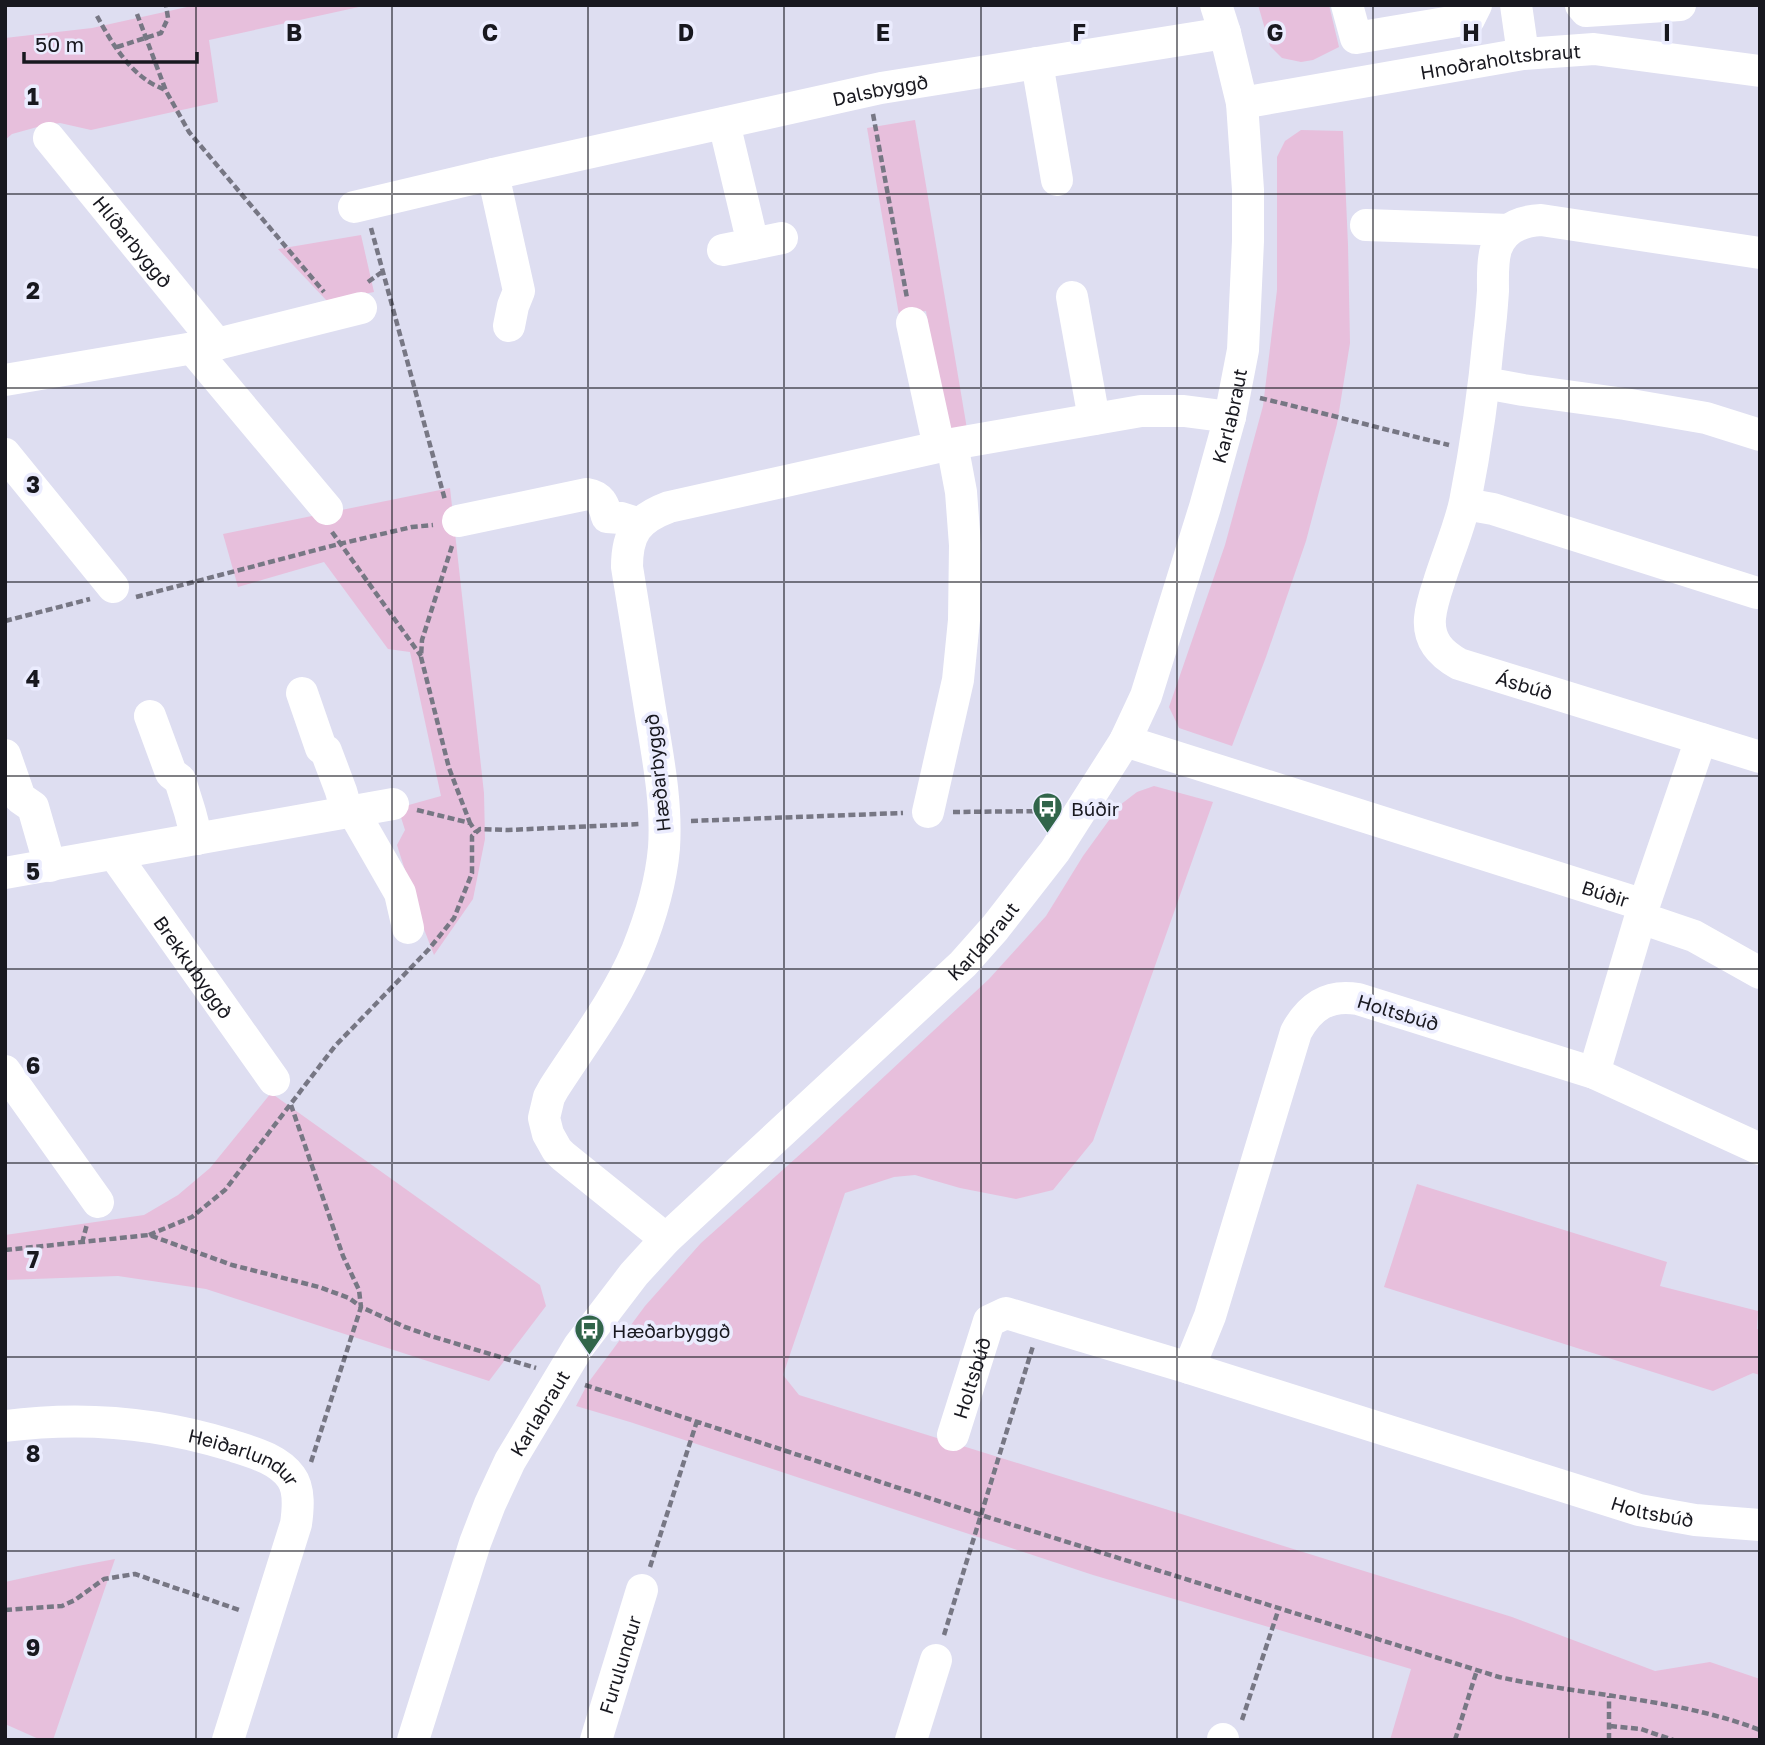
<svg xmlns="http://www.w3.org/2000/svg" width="1765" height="1745" font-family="'Golos Text',sans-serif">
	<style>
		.green { fill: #e7bfdc }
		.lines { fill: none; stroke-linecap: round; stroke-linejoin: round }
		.path { stroke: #777784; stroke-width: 4.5; stroke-dasharray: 7 3.5; stroke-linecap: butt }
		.minor { stroke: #fff; stroke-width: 32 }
		.grid { fill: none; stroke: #18181f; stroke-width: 2; stroke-opacity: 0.55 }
		.labels { text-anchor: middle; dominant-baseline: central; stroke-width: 7; stroke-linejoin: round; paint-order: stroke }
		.street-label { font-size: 19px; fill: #18181f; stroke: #ebecfe }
		.poi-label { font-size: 19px; fill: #18181f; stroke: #ebecfe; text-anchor: start }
		.grid-label { font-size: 23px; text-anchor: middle; font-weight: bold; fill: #18181f; stroke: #ebecfe; stroke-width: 7; stroke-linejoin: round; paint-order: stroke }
	</style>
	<rect width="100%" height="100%" fill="#dedef1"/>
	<!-- green -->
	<path class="green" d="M196 5H368L209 40 218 102 91 130 60 123 41 126 12 134 5 140V38L92 28Z
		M1258 5H1329L1339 47 1313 60 1301 62 1282 58 1270 46Z
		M915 120 967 429 946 432 926 311 899 315 867 128Z
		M1301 130 1343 131 1348 245 1350 343 1337 424 1306 541 1266 657 1232 746 1179 728 1169 707 1225 545 1263 406 1277 290V157L1285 141Z
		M361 235 374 292 327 301 278 249Z
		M450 488 484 793 485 839 473 899 434 955 422 924 397 845 405 830 398 808 441 796 410 652 388 649 324 562 238 587 223 534Z
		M1154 786 1213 802 1093 1141 1053 1190 1016 1199 960 1188 915 1175 894 1177 845 1193 783 1375 799 1395 1512 1617 1655 1671 1710 1662 1760 1679V1740H1390L1411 1669 1093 1575 630 1422 576 1406 588 1383 645 1306 701 1243 815 1141 989 979 1046 916 1083 856 1120 805 1137 792Z
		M271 1093 540 1285 546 1306 489 1381 206 1289 118 1276 5 1280V1235L144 1215 178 1195 210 1168Z
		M1417 1184 1667 1262 1660 1286 1758 1311 1757 1329 1760 1330V1375L1753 1373 1713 1391 1384 1287Z
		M115 1559 53 1740H41L5 1724V1582L78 1566Z"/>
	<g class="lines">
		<!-- path -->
		<path class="path" d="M137 14 166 91 189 132 324 292
			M97 16C109 38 124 64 145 79 151 84 159 87 165 90
			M117 47 161 33 168 18 166 5
			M873 114 907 298
			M371 228 445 500
			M368 282 382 272
			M1260 398C1324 413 1386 430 1449 445
			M332 532 421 656
			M452 546 422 640 421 657 449 768 470 823
			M136 597 339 544 412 527 433 525
			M5 621 90 599
			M417 810 470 823 476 832
			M953 812 1050 811
			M691 821 903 813
			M149 1235 192 1217 225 1190 335 1046 429 949 454 918 472 873V836L480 829 508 830 640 824
			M82 1243 87 1224
			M5 1250 149 1235 232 1265 319 1287 349 1298 361 1307 359 1290 343 1256 291 1105
			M585 1385 981 1515 1499 1677C1585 1696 1677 1698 1760 1730
			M311 1462 361 1307 405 1327 431 1336 536 1368
			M650 1567 697 1421
			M5 1610 62 1606 75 1600 104 1579 135 1574 242 1611
			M944 1635 1033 1346
			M1242 1720 1279 1608
			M1610 1726 1641 1729 1673 1740
			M1455 1740 1477 1670
			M1609 1740V1696"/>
		<!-- minor -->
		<g class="minor">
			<path d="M1347 5 1356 38 1469 19 1476 5"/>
			<path d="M1516 5 1523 54"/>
			<path d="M1581 5 1586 11 1680 5"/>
			<path d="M1037 63 1057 180"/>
			<path id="s1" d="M1242 103 1523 54 1594 49 1760 71"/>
			<path id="s2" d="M49 138 217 344"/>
			<path d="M493 174 519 291 513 306 509 326"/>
			<path id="s3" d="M354 207 493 174 881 88 1225 33"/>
			<path d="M1366 225 1509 230"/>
			<path d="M753 244 782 238"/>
			<path d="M723 250 753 244 724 123"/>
			<path id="s4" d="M1760 253 1541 220C1521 221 1503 228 1496 249 1492 262 1493 278 1493 291 1492 305 1491 320 1489 334 1484 390 1476 446 1465 502 1459 529 1447 556 1439 582 1435 594 1431 606 1430 618 1428 641 1441 654 1459 664L1760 757"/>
			<path d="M1072 297 1094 419"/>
			<path d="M912 323 939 447"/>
			<path d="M193 349 327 509"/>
			<path d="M5 380 217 344 361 308"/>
			<path d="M1485 383 1523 390 1625 404 1706 418 1760 435"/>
			<path d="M5 454 113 587"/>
			<path d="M1465 504 1493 509 1757 593"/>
			<path d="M458 521 587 494C600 496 604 504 607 517L621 518 640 524"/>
			<path d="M302 693 321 748 326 751 341 791 347 812"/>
			<path d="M150 716 171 773 180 780 190 812 197 839"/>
			<path id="s5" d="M1125 741 1644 905"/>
			<path d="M5 755 20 798 33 807 50 866"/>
			<path d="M353 811 400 893 408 928"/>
			<path d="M928 812 958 680 964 620 965 545 961 492 952 444"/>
			<path id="s6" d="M114 854 274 1080"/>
			<path d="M5 873 393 804"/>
			<path d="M1641 918 1694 936 1760 973"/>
			<path d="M5 1071 98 1202"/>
			<path d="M1594 1073 1644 905 1701 739"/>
			<path id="s7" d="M1760 1149 1594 1073 1358 999C1329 994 1310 1006 1296 1032L1210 1316 1189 1368 1639 1510 1695 1520 1760 1525"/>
			<path d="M666 1239 563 1156 557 1150 548 1134 544 1118 549 1097 554 1088C583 1043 616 1000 637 951 650 919 661 882 664 848 667 804 658 758 651 715 643 666 635 616 627 567 627 533 637 519 669 507L952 444 1141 411H1184L1230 417"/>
			<path id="s8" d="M5 1426C82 1416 156 1422 230 1445 251 1452 277 1458 291 1477 300 1489 298 1510 296 1524L228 1740"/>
			<path id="s9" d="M953 1435 989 1321 1006 1313 1189 1368"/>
			<path id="s10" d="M413 1740 475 1543 490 1504 510 1461 579 1346 634 1274 666 1239 963 964 995 928 1055 851 1125 741 1146 696 1205 507 1230 417 1243 350 1248 241V190L1242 103 1225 33 1216 5"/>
			<path id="s11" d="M596 1740 642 1590"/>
			<path d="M911 1740 936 1660"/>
			<path d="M1223 1740V1739"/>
		</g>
	</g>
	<!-- grid -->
	<path class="grid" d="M196 5V1740M392 5V1740M588 5V1740M784 5V1740M981 5V1740M1177 5V1740M1373 5V1740M1569 5V1740M5 194H1760M5 388H1760M5 582H1760M5 776H1760M5 969H1760M5 1163H1760M5 1357H1760M5 1551H1760"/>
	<!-- icons -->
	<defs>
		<symbol id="bus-pin" viewBox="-11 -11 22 30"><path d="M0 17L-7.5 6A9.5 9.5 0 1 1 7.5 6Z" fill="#31654a" stroke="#ebecfe"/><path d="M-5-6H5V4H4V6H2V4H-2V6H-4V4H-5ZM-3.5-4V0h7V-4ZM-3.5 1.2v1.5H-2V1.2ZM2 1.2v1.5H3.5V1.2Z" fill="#fff"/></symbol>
	</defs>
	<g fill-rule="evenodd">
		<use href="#bus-pin" x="1030" y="790" width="35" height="47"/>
		<use href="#bus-pin" x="572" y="1312" width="35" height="47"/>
	</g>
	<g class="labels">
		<!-- street labels -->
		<g class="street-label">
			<text stroke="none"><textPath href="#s1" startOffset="262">Hnoðraholtsbraut</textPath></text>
			<text stroke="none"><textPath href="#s3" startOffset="539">Dalsbyggð</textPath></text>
			<text stroke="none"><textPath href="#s2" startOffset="133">Hlíðarbyggð</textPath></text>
			<text stroke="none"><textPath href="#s10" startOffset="1591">Karlabraut</textPath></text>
			<text stroke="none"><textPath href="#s4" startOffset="782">Ásbúð</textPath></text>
			<text transform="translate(657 773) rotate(-96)">Hæðarbyggð</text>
			<text stroke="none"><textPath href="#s5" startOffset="504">Búðir</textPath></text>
			<text stroke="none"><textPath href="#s10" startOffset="1003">Karlabraut</textPath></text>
			<text stroke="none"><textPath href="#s6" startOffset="138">Brekkubyggð</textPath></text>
			<text transform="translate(1398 1012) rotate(17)">Holtsbúð</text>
			<text stroke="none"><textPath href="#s9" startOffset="60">Holtsbúð</textPath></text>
			<text stroke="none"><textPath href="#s10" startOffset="352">Karlabraut</textPath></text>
			<text stroke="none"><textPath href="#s8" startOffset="245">Heiðarlundur</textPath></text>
			<text stroke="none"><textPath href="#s7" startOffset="1344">Holtsbúð</textPath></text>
			<text stroke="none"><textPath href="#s11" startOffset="79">Furulundur</textPath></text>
		</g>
		<!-- poi labels -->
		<g class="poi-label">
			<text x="1071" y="808">Búðir</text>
			<text x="612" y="1330">Hæðarbyggð</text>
		</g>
	</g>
	<g class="grid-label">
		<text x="294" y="41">B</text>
		<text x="490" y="41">C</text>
		<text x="686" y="41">D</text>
		<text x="883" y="41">E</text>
		<text x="1079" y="41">F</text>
		<text x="1275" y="41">G</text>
		<text x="1471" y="41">H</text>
		<text x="1667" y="41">I</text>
		<text x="33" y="105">1</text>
		<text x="33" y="299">2</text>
		<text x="33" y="493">3</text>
		<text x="33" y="687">4</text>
		<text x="33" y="880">5</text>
		<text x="33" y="1074">6</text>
		<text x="33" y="1268">7</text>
		<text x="33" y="1462">8</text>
		<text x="33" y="1656">9</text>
	</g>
	<!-- border -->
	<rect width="1765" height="1745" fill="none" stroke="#18181f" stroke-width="14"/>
	<!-- scale -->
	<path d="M24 52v10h173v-10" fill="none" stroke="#18181f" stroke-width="3.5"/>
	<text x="35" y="52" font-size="21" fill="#18181f" stroke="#ebecfe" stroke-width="5" paint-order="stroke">50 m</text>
</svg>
